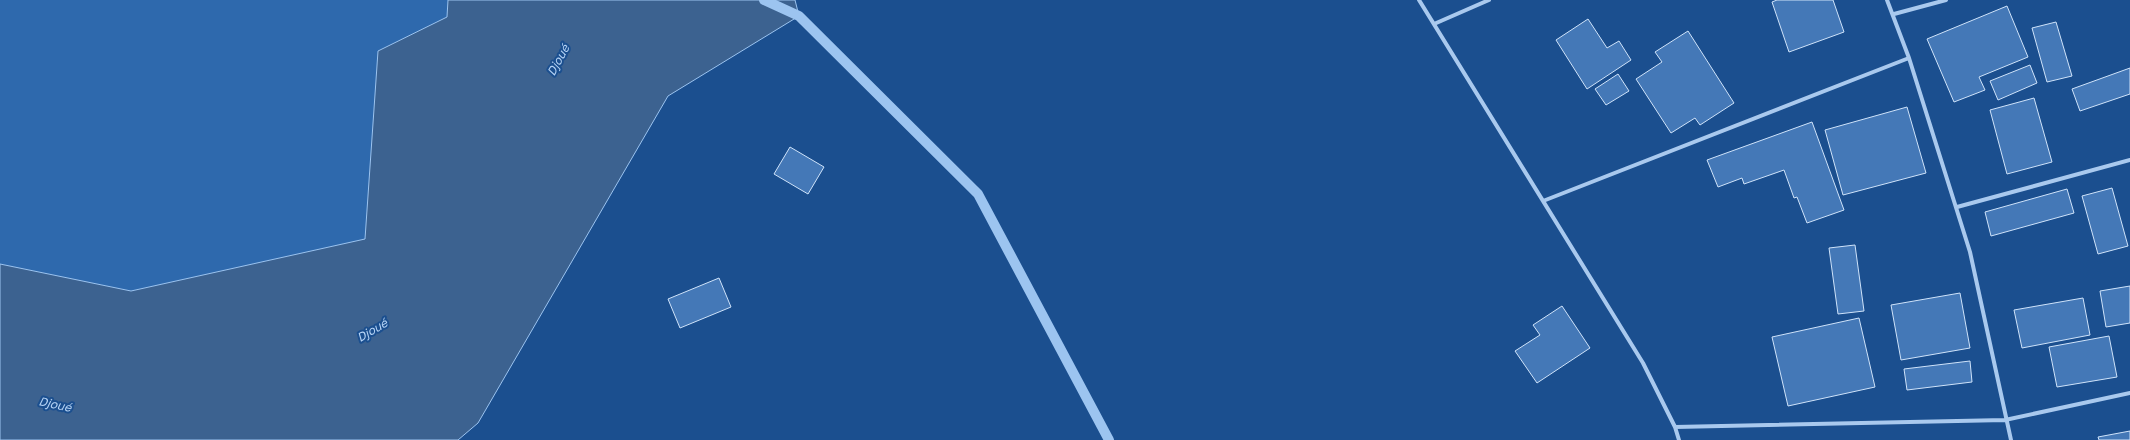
<svg xmlns="http://www.w3.org/2000/svg" width="2130" height="440" font-family="'Golos Text',sans-serif">
	<style>
		.green { fill: #2e69ad }
		.water { fill: #3c6290; stroke: #9cc4f0 }
		.lines { fill: none; stroke-linecap: round; stroke-linejoin: round }
		.stream { stroke: #9cc4f0; stroke-width: 10 }
		.building { fill: #4478b7; stroke: #cfe3fa }
		.minor { stroke: #a9c9ee; stroke-width: 4 }
		.labels { text-anchor: middle; dominant-baseline: central; stroke-width: 4; stroke-linejoin: round; paint-order: stroke }
		.water-label { font-size: 12px; font-style: italic; fill: #b5d3f5; stroke: #1b4f8f }
	</style>
	<rect width="100%" height="100%" fill="#1b4f8f"/>
	<!-- green -->
	<path class="green" d="M0 0H448L447 17 378 51 365 239 131 291 0 264Z"/>
	<!-- water -->
	<path class="water" d="M448 0H795L799 16 668 96 478 423 458 440H0V264L131 291 365 239 378 51 447 17Z"/>
	<g class="lines">
		<!-- stream -->
		<path class="stream" d="M764 0 799 16 978 194 1109 440"/>
	</g>
	<!-- building -->
	<path class="building" d="M1777 0H1833L1844 32 1789 52 1772 2Z
		M2007 6 2028 57 1979 77 1985 90 1954 102 1927 39Z
		M1588 19 1607 48 1619 41 1631 60 1587 89 1556 40Z
		M2056 22 2072 76 2047 82 2032 28Z
		M1688 31 1734 103 1700 125 1695 118 1671 133 1636 79 1662 62 1655 52Z
		M2030 65 2037 83 1998 100 1990 81Z
		M2130 68V94L2080 111 2072 89Z
		M1618 74 1629 91 1606 105 1595 89Z
		M2034 98 2052 162 2007 174 1990 110Z
		M1907 107 1926 173 1843 195 1825 130Z
		M1812 122 1844 210 1807 223 1797 197 1794 198 1784 170 1744 184 1742 178 1718 187 1707 160Z
		M790 147 824 167 808 194 774 174Z
		M2112 188 2128 246 2098 254 2082 196Z
		M2067 189 2074 213 1991 236 1985 212Z
		M1855 245 1864 311 1838 314 1829 248Z
		M719 278 731 307 680 328 668 299Z
		M2130 286V323L2106 327 2100 291Z
		M1960 293 1970 348 1901 360 1891 305Z
		M2083 298 2090 335 2022 348 2014 310Z
		M1562 306 1590 348 1537 383 1515 351 1540 335 1533 325Z
		M1859 318 1875 387 1788 406 1772 337Z
		M2109 336 2117 377 2057 387 2049 347Z
		M1970 361 1972 382 1907 390 1904 369Z
		M2130 431V440H2099L2098 437Z"/>
	<g class="lines">
		<!-- minor -->
		<path class="minor" d="M1419 0 1643 363 1675 427 1679 440
			M1887 0 1909 58 1970 252 2011 440
			M1894 14 1946 0
			M1434 24 1489 0
			M1543 201 1909 58
			M1957 207 2130 160
			M1675 427 2005 420 2130 393"/>
	</g>
	<g class="labels">
		<!-- water labels -->
		<g class="water-label">
			<text transform="translate(558 60) rotate(-61)">Djoué</text>
			<text transform="translate(372 330) rotate(-30)">Djoué</text>
			<text transform="translate(55 404) rotate(12)">Djoué</text>
		</g>
	</g>
</svg>
